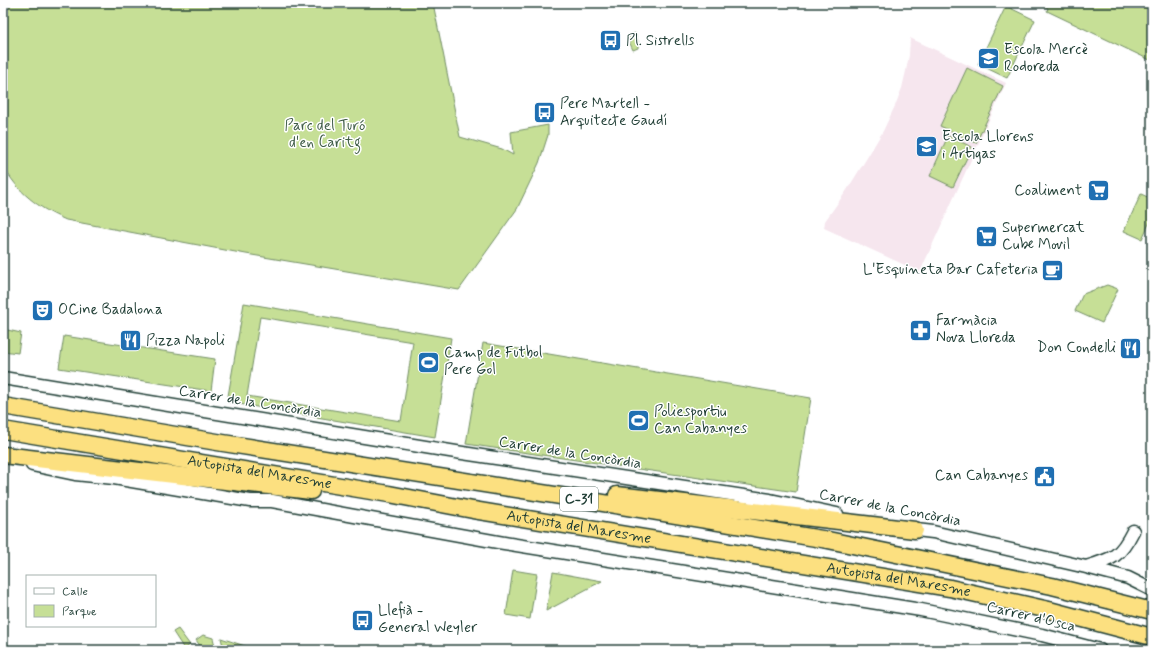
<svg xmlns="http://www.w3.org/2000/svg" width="1155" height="653" font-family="Mynerve,sans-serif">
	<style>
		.built { fill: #f6e6ee }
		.green { fill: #c6df96; stroke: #728e65; fill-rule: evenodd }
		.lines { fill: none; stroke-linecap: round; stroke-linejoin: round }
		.secondary-casing { stroke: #1f3d34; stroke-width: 15 }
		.highway-casing { stroke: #1f3d34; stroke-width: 19 }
		.secondary { stroke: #fff; stroke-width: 12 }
		.highway { stroke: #fce080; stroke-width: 16 }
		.labels { text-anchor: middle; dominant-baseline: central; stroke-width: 3; stroke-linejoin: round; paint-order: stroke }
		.shield { fill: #fff; stroke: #627771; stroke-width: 1 }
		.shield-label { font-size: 14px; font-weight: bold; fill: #1f3d34 }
		.poi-label { font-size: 15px; fill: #1f3d34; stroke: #fff; text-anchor: start }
		.park-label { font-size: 15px; fill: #405d48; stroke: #fff }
		.street-label { font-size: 15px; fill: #1f3d34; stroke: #fff }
	</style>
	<rect width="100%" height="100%" fill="#fff"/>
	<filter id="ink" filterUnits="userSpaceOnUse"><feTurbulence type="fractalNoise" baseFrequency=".025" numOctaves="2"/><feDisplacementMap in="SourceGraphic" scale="8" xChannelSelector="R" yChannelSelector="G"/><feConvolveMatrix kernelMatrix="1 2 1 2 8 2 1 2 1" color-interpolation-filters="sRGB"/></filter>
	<g filter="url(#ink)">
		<!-- built -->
		<path class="built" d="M910 38 1006 83 920 272 824 228 825 221 847 190 865 161 883 131 895 106 902 88 906 71 909 55Z"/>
		<!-- green -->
		<path class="green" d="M3 3H433L460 137 502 149 513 155 511 132 548 125V135L539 163 517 209 459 290 246 254 66 220C38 208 17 192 3 165Z
			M1036 3H1152V61L1047 11 1048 8Z
			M1006 6 1035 20 1007 78 978 64Z
			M635 33 638 41V48L633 50 627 37Z
			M967 68 1003 86 976 143 940 126Z
			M948 136 972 147 953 187 930 176Z
			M1141 194 1152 199V217L1142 239 1124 231Z
			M1107 285 1118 289 1102 323 1075 311 1083 294Z
			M244 303 451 338 435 437 227 402ZM260 317 413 342 401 421 247 396Z
			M3 329 21 333 18 353 3 351Z
			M64 336 215 359 211 391 59 368Z
			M483 343 811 398 796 492 466 444Z
			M513 570 537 574 530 619 506 615Z
			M553 572 602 581 546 611Z
			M178 629 190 645 184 649 173 632Z
			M203 635 213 638 216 650H203L196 640Z
			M221 638 248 647V650H224Z"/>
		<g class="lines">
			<defs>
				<path id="secondary" d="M3 378 456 452 770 500 837 514
					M32 465 75 474 114 478 250 501H272L498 542 921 610 1042 635 1100 650
					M908 529 933 532 1086 567 1128 578 1152 590
					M1086 567C1113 559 1120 557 1133 531"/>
				<g id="highway">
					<path d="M3 406 223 443 567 497 828 540 1052 586 1152 611"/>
					<path id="s1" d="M3 430 389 494 473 510 950 588 1049 610 1152 637"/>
					<path d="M3 455 311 491"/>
					<path d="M617 495 915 530"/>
				</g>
			</defs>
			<!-- secondary casing -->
			<use href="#secondary" class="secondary-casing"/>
			<!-- highway casing -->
			<use href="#highway" class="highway-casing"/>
			<!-- secondary -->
			<use href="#secondary" class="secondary"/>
			<!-- highway -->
			<use href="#highway" class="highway"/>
		</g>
	</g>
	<!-- icons -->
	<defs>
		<symbol id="bus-square" viewBox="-11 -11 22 22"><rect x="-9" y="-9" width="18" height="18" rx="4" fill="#1f6fb2" stroke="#fff"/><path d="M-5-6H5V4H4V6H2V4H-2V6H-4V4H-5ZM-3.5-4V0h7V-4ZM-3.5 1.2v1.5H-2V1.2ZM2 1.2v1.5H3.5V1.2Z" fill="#fff"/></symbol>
		<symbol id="school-square" viewBox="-11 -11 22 22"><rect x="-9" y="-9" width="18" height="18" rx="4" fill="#1f6fb2" stroke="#fff"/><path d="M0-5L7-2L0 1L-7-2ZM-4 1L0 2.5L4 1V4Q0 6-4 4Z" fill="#fff"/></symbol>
		<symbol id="supermarket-square" viewBox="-11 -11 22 22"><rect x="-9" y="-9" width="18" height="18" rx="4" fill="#1f6fb2" stroke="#fff"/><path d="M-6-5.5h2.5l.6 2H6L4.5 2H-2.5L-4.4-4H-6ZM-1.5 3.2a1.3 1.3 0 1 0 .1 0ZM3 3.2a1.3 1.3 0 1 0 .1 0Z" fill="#fff"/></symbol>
		<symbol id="cafe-square" viewBox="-11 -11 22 22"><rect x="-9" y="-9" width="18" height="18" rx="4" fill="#1f6fb2" stroke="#fff"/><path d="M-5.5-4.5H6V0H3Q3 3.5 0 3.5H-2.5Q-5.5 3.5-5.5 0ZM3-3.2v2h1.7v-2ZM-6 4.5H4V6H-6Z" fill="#fff"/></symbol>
		<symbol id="theatre-square" viewBox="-11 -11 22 22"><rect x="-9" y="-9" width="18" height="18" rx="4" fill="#1f6fb2" stroke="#fff"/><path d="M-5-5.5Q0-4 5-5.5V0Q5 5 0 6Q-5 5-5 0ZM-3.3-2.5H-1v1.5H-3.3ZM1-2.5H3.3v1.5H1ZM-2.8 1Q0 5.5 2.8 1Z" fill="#fff"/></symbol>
		<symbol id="pharmacy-square" viewBox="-11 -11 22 22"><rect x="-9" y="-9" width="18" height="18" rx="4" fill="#1f6fb2" stroke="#fff"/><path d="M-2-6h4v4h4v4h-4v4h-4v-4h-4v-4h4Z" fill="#fff"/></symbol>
		<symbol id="restaurant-square" viewBox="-11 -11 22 22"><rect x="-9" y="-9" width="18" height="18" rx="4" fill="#1f6fb2" stroke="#fff"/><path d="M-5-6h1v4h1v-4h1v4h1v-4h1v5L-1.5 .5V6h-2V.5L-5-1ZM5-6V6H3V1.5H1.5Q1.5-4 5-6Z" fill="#fff"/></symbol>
		<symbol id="stadium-square" viewBox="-11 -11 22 22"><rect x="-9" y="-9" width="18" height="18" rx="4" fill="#1f6fb2" stroke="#fff"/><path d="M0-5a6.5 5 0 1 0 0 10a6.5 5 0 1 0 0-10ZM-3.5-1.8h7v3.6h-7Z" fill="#fff"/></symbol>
		<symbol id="civic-square" viewBox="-11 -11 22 22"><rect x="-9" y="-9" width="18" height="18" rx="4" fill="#1f6fb2" stroke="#fff"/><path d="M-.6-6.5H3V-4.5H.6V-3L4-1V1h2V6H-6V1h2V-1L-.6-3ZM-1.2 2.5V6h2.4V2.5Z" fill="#fff"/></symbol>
	</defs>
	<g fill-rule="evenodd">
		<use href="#bus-square" x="598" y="28" width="25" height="25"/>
		<use href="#school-square" x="976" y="46" width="25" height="25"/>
		<use href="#bus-square" x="532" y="100" width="25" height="25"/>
		<use href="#school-square" x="914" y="134" width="25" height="25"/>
		<use href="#supermarket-square" x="1086" y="178" width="25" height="25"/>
		<use href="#supermarket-square" x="974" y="224" width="25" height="25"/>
		<use href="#cafe-square" x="1040" y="258" width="25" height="25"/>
		<use href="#theatre-square" x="30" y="298" width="25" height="25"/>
		<use href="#pharmacy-square" x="908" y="318" width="25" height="25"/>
		<use href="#restaurant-square" x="118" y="328" width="25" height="25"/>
		<use href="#restaurant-square" x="1118" y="336" width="25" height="25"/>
		<use href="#stadium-square" x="416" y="350" width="25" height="25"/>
		<use href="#stadium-square" x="626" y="408" width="25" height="25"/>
		<use href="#civic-square" x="1032" y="464" width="25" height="25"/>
		<use href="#bus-square" x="350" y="608" width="25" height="25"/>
	</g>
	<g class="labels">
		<!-- shield labels -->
		<rect class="shield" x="560" y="487" width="38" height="24" rx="3"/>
		<g class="shield-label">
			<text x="579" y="499">C-31</text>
		</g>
		<!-- poi labels -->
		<g class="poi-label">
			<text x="626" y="41">Pl. Sistrells</text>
			<text x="1004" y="50">Escola Mercè<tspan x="1004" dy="17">Rodoreda</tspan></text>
			<text x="560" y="104">Pere Martell -<tspan x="560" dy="17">Arquitecte Gaudí</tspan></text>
			<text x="942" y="137">Escola Llorens<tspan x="942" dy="17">i Artigas</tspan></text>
			<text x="1082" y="191" text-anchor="end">Coaliment</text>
			<text x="1002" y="228">Supermercat<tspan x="1002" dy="17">Cube Movil</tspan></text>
			<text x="1038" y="270" text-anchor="end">L'Esquineta Bar Cafeteria</text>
			<text x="58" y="310">OCine Badalona</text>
			<text x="936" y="321">Farmàcia<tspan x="936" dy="17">Nova Lloreda</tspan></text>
			<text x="146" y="341">Pizza Napoli</text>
			<text x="1116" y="348" text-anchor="end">Don Condelli</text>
			<text x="444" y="353">Camp de Futbol<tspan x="444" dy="17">Pere Gol</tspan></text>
			<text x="654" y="412">Poliesportiu<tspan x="654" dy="17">Can Cabanyes</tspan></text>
			<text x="1028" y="476" text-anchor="end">Can Cabanyes</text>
			<text x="378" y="611">Llefià -<tspan x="378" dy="17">General Weyler</tspan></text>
		</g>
		<!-- park labels -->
		<g class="park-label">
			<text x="325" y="126">Parc del Turó<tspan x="325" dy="17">d'en Caritg</tspan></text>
		</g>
		<!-- street labels -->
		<g class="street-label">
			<text transform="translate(250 402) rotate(9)">Carrer de la Concòrdia</text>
			<text transform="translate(570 453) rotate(9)">Carrer de la Concòrdia</text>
			<text stroke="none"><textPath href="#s1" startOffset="260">Autopista del Maresme</textPath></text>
			<text transform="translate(890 508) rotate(11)">Carrer de la Concòrdia</text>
			<text stroke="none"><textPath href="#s1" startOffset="584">Autopista del Maresme</textPath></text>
			<text stroke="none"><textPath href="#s1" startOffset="908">Autopista del Maresme</textPath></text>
			<text transform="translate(1031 617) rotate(13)">Carrer d'Osca</text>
		</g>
	</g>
	<!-- margin -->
	<rect width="1155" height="653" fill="none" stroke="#fff" stroke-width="16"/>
	<rect x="8" y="8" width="1139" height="637" fill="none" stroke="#1f3d34" stroke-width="1.5" filter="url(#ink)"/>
	<!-- legend -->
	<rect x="26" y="575" width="130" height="52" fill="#ffffff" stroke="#a5b1ae"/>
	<rect x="34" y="588" width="20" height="6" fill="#ffffff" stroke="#a5b1ae"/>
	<text x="62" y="595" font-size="12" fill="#1f3d34">Calle</text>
	<rect x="34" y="605" width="20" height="12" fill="#c6df96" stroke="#a5b1ae"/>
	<text x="62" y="615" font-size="12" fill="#1f3d34">Parque</text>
</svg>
